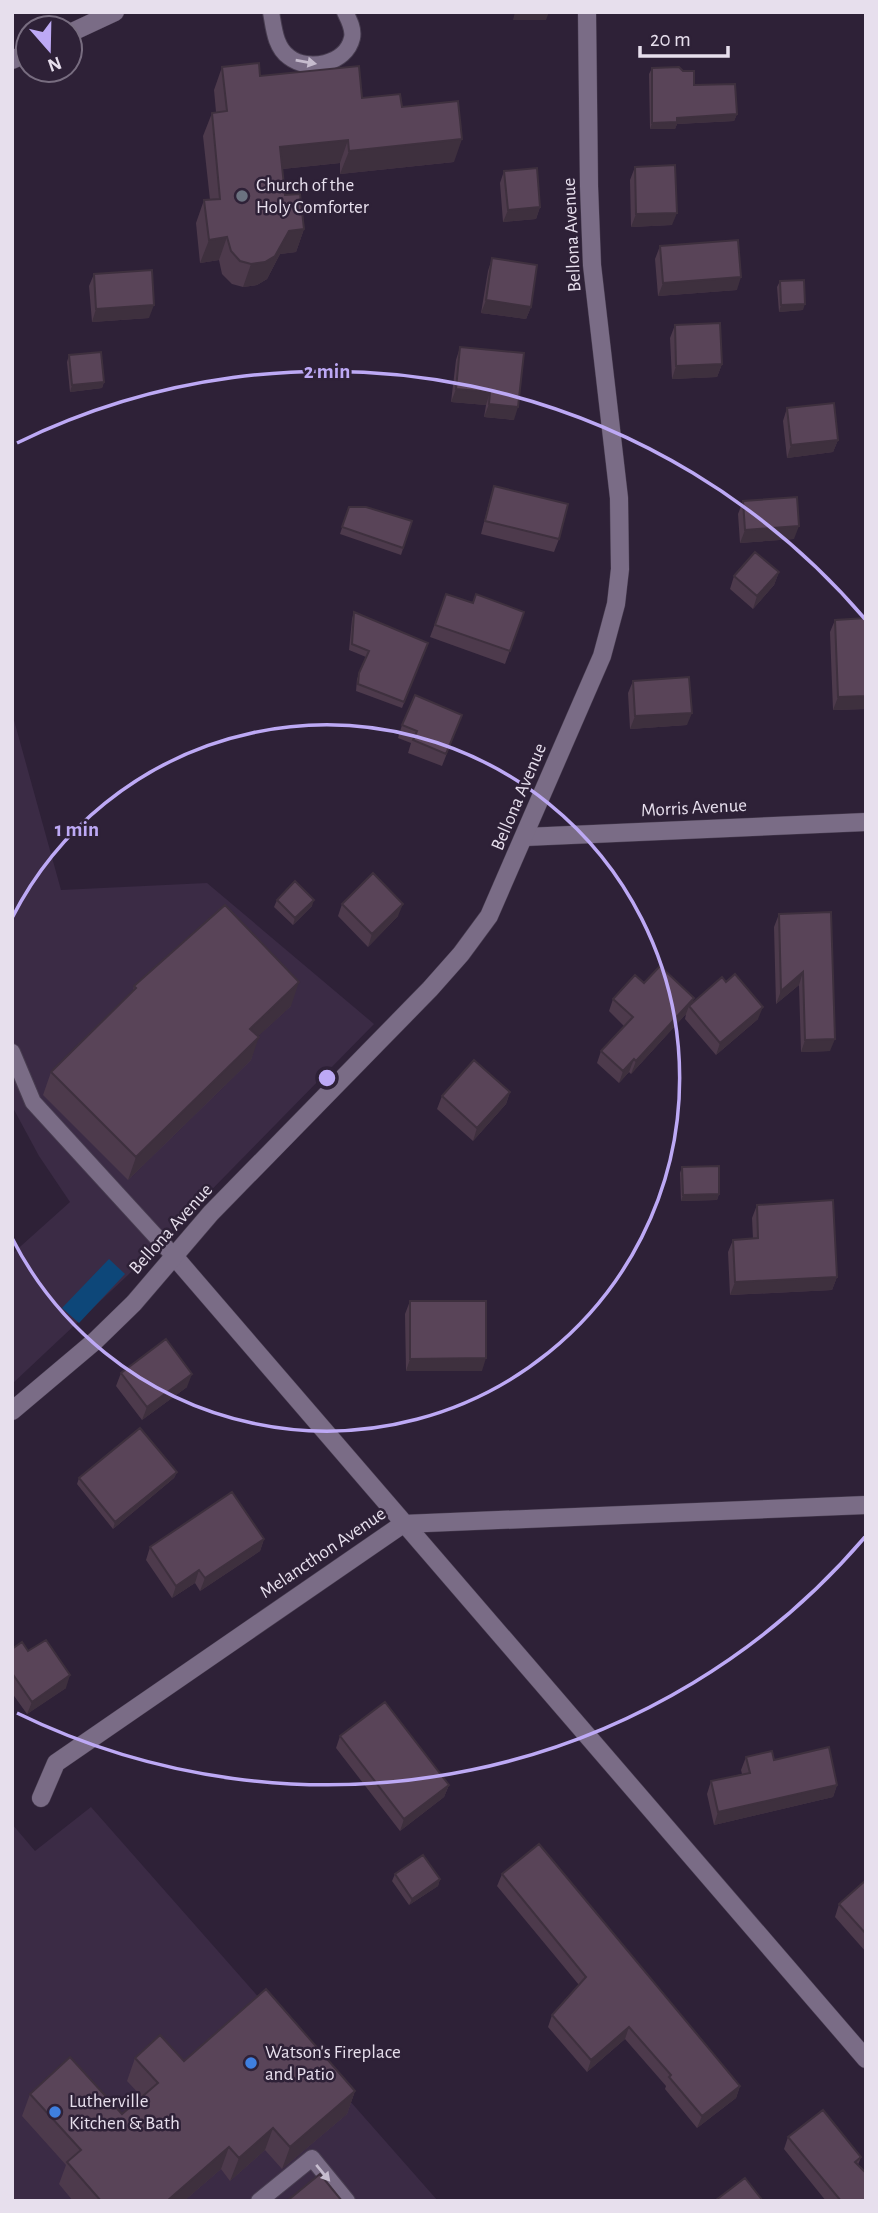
<svg xmlns="http://www.w3.org/2000/svg" width="878" height="2213" font-family="'Alegreya Sans',sans-serif">
	<style>
		.built { fill: #3b2b45 }
		.water { fill: #0d4779 }
		.lines { fill: none; stroke-linecap: round; stroke-linejoin: round }
		.service-casing { stroke: #483d50; stroke-width: 18 }
		.minor-casing { stroke: #483d50; stroke-width: 19 }
		.tertiary-casing { stroke: #483d50; stroke-width: 19 }
		.secondary-casing { stroke: #483d50; stroke-width: 19 }
		.service { stroke: #7a6c86; stroke-width: 16 }
		.minor { stroke: #7a6c86; stroke-width: 18 }
		.tertiary { stroke: #7a6c86; stroke-width: 18 }
		.secondary { stroke: #7a6c86; stroke-width: 18 }
		.wall { fill: #4d3a4c }
		.shaded-wall { fill: #3e303e }
		.building { fill: #594458; stroke: #3e303e; stroke-width: 2 }
		.oneway { fill: #c6bcce }
		.ring { fill: none; stroke: #bda9f5; stroke-width: 3.5 }
		.worship-dot { fill: #6b7280; stroke: #2e2137; stroke-width: 2.5 }
		.shop-dot { fill: #3f7fe0; stroke: #2e2137; stroke-width: 2.5 }
		.labels { text-anchor: middle; dominant-baseline: central; stroke-width: 5; stroke-linejoin: round; paint-order: stroke }
		.poi-label { font-size: 19px; fill: #e7dfed; stroke: #2e2137; text-anchor: start }
		.street-label { font-size: 19px; fill: #e7dfed; stroke: #2e2137 }
		.centre { fill: #bda9f5; stroke: #2e2137; stroke-width: 3.5 }
		.ring-label { font-size: 21px; text-anchor: middle; font-weight: bold; fill: #bda9f5; stroke: #2e2137; stroke-width: 5; stroke-linejoin: round; paint-order: stroke }
	</style>
	<rect width="100%" height="100%" fill="#2e2137"/>
	<!-- built -->
	<path class="built" d="M12 713 61 890 207 883 374 1024 128 1275 12 1384V1254L70 1202 39 1156 12 1106Z
		M91 1807 438 2201H12V1824L35 1851Z"/>
	<!-- water -->
	<path class="water" d="M109 1259 125 1274 79 1323 62 1308Z"/>
	<g class="lines">
		<defs>
			<path id="service" d="M271 12C274 28 275 47 289 57 308 72 346 64 352 38 354 29 349 20 345 12
				M12 1052 33 1102 173 1255
				M259 2201 312 2158 347 2201"/>
			<path id="minor" d="M525 837 866 822
				M173 1255 866 2059
				M41 1798 56 1763 403 1524 866 1505"/>
			<path id="tertiary" d="M12 1411 95 1341 134 1303 211 1213 430 989 461 954 489 916 602 656 616 604 620 569 619 498 592 265 589 186 587 12"/>
			<path id="secondary" d="M70 33 115 12
				M12 60 28 53"/>
		</defs>
		<!-- service casing -->
		<use href="#service" class="service-casing"/>
		<!-- minor casing -->
		<use href="#minor" class="minor-casing"/>
		<!-- tertiary casing -->
		<use href="#tertiary" class="tertiary-casing"/>
		<!-- secondary casing -->
		<use href="#secondary" class="secondary-casing"/>
		<!-- service -->
		<use href="#service" class="service"/>
		<!-- minor -->
		<use href="#minor" class="minor"/>
		<!-- tertiary -->
		<use href="#tertiary" class="tertiary"/>
		<!-- secondary -->
		<use href="#secondary" class="secondary"/>
	</g>
	<!-- wall -->
	<path class="wall" d="M222 67 260 76 402 107 454 162 340 174V163L282 169 285 195 304 229 296 252 280 254 267 279 257 285 243 287 232 284 222 274 219 260 200 263 196 223 204 200H210L203 136 212 113 216 112 214 90Z
		M652 68 694 85 737 114 734 121 677 124 675 129H650L649 74Z
		M635 167 672 225 631 227 630 180Z
		M504 171 540 207 536 219 503 222 500 183Z
		M660 246 737 290 658 296 655 259Z
		M492 258 531 307 526 319 481 313 488 271Z
		M94 274 149 318 92 322 89 286Z
		M780 281 803 310 779 312 777 287Z
		M675 325 722 364 717 377 672 379 670 338Z
		M460 347 514 420 484 417 486 405 451 402 456 360Z
		M69 355 104 382 102 388 70 392 67 362Z
		M787 408 838 440 833 452 787 458 783 421Z
		M494 486 559 539 554 552 481 534 490 499Z
		M743 501 794 539 740 543 738 514Z
		M349 507 412 521 401 555 340 534Z
		M779 572 774 585 753 609 730 589 734 576Z
		M446 594 473 603 524 612 505 664 430 637Z
		M354 612 428 643 402 708 356 691 357 679 366 657 349 650 352 619Z
		M866 618V709L833 710 830 632 835 620Z
		M633 681 687 725 630 729 628 693Z
		M462 715 442 766 408 753 411 743 398 738 402 725Z
		M277 900 312 906 293 925 274 907Z
		M342 904 398 916 368 947 338 916Z
		M831 912 830 1051 801 1052 799 985 776 1004 774 927 779 914Z
		M644 983 694 998 692 1003 758 1019 716 1055 685 1019 686 1014 631 1074 629 1072 619 1083 597 1063 601 1051 624 1026 609 1011 613 999Z
		M134 986 291 1006 258 1036 251 1060 128 1180 43 1095 51 1072 133 991Z
		M510 1092 506 1104 473 1141 437 1109 442 1096Z
		M682 1167 719 1194 717 1200 681 1201 680 1173Z
		M757 1205 837 1277 832 1290 730 1295 728 1252 733 1240 753 1239 752 1218Z
		M410 1301 482 1371H406L405 1314Z
		M121 1373 187 1387 142 1420 116 1386Z
		M177 1472 174 1478 113 1529 77 1484 79 1478Z
		M264 1539 260 1551 200 1591 195 1583 172 1598 146 1560 150 1547Z
		M12 1649 28 1651 66 1688 27 1714 12 1693Z
		M340 1736 449 1785 444 1797 400 1831 336 1748Z
		M746 1757 774 1760 837 1785 833 1797 714 1825 707 1794 711 1781 742 1774 741 1770Z
		M395 1874 440 1879 438 1886 409 1905 392 1881Z
		M502 1874 740 2086 736 2098 697 2128 665 2089 666 2086 625 2039 587 2072 548 2027 552 2015 579 1985 497 1886Z
		M866 1880V1952L835 1917 839 1904Z
		M135 2058 184 2061 355 2091 347 2114 282 2169 265 2150 230 2181 221 2169 184 2201H73L59 2184 66 2165 22 2116 30 2094 122 2114 142 2097 127 2081Z
		M788 2137 861 2157 858 2165 866 2201H826L784 2149Z"/>
	<!-- shaded-wall -->
	<path class="shaded-wall" d="M515 12H549L546 20H513Z
		M737 114 734 121 677 124 675 129H650L652 123 677 118Z
		M462 139 454 162 340 174 349 151Z
		M348 140 340 163 272 170 280 147Z
		M540 207 536 219 503 222 508 210Z
		M677 213 672 225 631 227 636 214Z
		M304 229 296 252 280 254 267 279 257 285 243 287 251 264 289 231Z
		M227 237 219 260 200 263 209 240Z
		M741 277 737 290 658 296 663 283Z
		M486 300 531 307 526 319 481 313Z
		M805 304 803 310 779 312 781 305Z
		M154 305 149 318 92 322 96 309Z
		M722 364 717 377 672 379 676 366Z
		M104 382 102 388 70 392 72 385Z
		M456 389 490 392 486 405 451 402Z
		M489 404 518 407 514 420 484 417Z
		M838 440 833 452 787 458 791 445Z
		M799 526 794 539 740 543 745 530Z
		M779 572 774 585 753 609 757 596Z
		M866 696V709L833 710 838 697Z
		M692 713 687 725 630 729 635 716Z
		M314 900 312 906 293 925 295 918Z
		M403 904 398 916 368 947 372 934Z
		M803 972 799 985 776 1004 781 991Z
		M299 982 291 1006 241 1052 250 1029Z
		M694 998 691 1008 689 1006 686 1014 631 1074 636 1061Z
		M763 1007 758 1019 716 1055 720 1043Z
		M259 1037 251 1060 128 1180 136 1157Z
		M835 1039 830 1051 801 1052 805 1040Z
		M634 1059 629 1072 619 1083 623 1071Z
		M510 1092 506 1104 473 1141 477 1128Z
		M719 1194 717 1200 681 1201 683 1195Z
		M837 1277 832 1290 730 1295 735 1282Z
		M486 1358 482 1371H406L410 1359Z
		M192 1374 187 1387 142 1420 147 1407Z
		M177 1472 174 1478 113 1529 115 1522Z
		M264 1539 260 1551 200 1591 205 1578Z
		M199 1570 195 1583 172 1598 176 1586Z
		M70 1675 66 1688 27 1714 32 1702Z
		M449 1785 444 1797 400 1831 404 1819Z
		M837 1785 833 1797 714 1825 718 1812Z
		M440 1879 438 1886 409 1905 412 1899Z
		M629 2027 625 2039 587 2072 591 2060Z
		M740 2086 736 2098 697 2128 702 2116Z
		M355 2091 347 2114 282 2169 290 2147Z
		M273 2128 265 2150 230 2181 239 2158Z
		M229 2147 221 2169 184 2201H167Z"/>
	<!-- building -->
	<path class="building" d="M259 63 260 76 359 66 362 98 400 94 402 107 458 101 462 139 349 151 348 140 280 147 285 195 300 194 304 229 289 231 275 256 265 262 251 264 240 261 231 251 227 237 209 240 204 200 220 199 212 113 227 111 222 67Z
		M679 67 683 71H694V85L735 84 737 114 677 118V122L652 123V68Z
		M675 165 677 213 636 214 635 167Z
		M537 168 540 207 508 210 504 171Z
		M738 240 741 277 663 283 660 246Z
		M492 258 537 265 531 307 486 300Z
		M152 270 154 305 96 309 94 274Z
		M804 280 805 304 781 305 780 281Z
		M720 323 722 364 676 366 675 325Z
		M460 347 524 353 518 407 489 404 490 392 456 389Z
		M101 352 104 382 72 385 69 355Z
		M834 403 838 440 791 445 787 408Z
		M494 486 568 504 559 539 485 521Z
		M797 497 799 526 745 530 743 501Z
		M349 507H366L412 521 403 548 342 527Z
		M755 552 779 572 757 596 734 576Z
		M446 594 473 603 476 594 524 612 510 651 435 625Z
		M354 612 428 643 404 702 358 684 359 673 369 651 352 644Z
		M866 618V696L838 697 835 620Z
		M689 677 692 713 635 716 633 681Z
		M415 695 462 715 446 754 413 740 417 731 402 725Z
		M373 873 403 904 372 934 342 904Z
		M295 881 314 900 295 918 277 900Z
		M225 905 299 982 250 1029 259 1037 136 1157 51 1072 136 988 134 986Z
		M831 912 835 1039 805 1040 803 972 781 991 779 914Z
		M660 966 694 998 636 1061 634 1059 623 1071 601 1051 633 1017 613 999 635 975 644 983Z
		M735 974 763 1007 720 1043 689 1006 722 977 726 982Z
		M474 1060 510 1092 477 1128 442 1096Z
		M719 1166V1194L683 1195 682 1167Z
		M833 1200 837 1277 735 1282 733 1240 758 1238 757 1205Z
		M410 1301H486V1358L410 1359Z
		M166 1339 192 1374 147 1407 121 1373Z
		M140 1428 177 1472 115 1522 79 1478Z
		M232 1492 264 1539 205 1578 199 1570 176 1586 150 1547Z
		M46 1640 70 1675 32 1702 12 1673V1649L22 1642 28 1651Z
		M385 1702 449 1785 404 1819 340 1736Z
		M829 1747 837 1785 718 1812 711 1781 750 1773 746 1757 772 1751 774 1760Z
		M539 1844 740 2086 702 2116 669 2077 671 2075 629 2027 591 2060 552 2015 586 1977 502 1874Z
		M423 1855 440 1879 412 1899 395 1874Z
		M866 1880V1934L839 1904Z
		M266 1989 355 2091 290 2147 273 2128 239 2158 229 2147 167 2201H101L67 2162 81 2150 30 2094 70 2057 122 2114 158 2083 135 2058 160 2035 184 2061Z
		M823 2110 861 2157 855 2162 866 2173V2201H841L788 2137Z
		M320 2174 342 2201H287Z
		M745 2178 763 2201 716 2200Z"/>
	<!-- one-way arrows -->
	<defs><path id="oneway-solid" d="M-6-.8H1V-3.2L6.5 0L1 3.2V.8H-6Z" transform="scale(1.75)"/></defs>
	<g class="oneway">
		<use href="#oneway-solid" transform="translate(306 62) rotate(10)"/>
		<use href="#oneway-solid" transform="translate(323 2173) rotate(50)"/>
	</g>
	<!-- distance rings -->
	<g class="ring">
		<path d="M12 918A353 353 0 1 1 12 1238"/>
		<path d="M865 1537A707 707 0 0 1 17 1713M17 443A707 707 0 0 1 865 619"/>
	</g>
	<!-- markers -->
	<circle class="worship-dot" cx="242" cy="196" r="7"/>
	<g class="shop-dot">
		<circle cx="251" cy="2063" r="7"/>
		<circle cx="55" cy="2112" r="7"/>
	</g>
	<g class="labels">
		<!-- poi labels -->
		<g class="poi-label">
			<text x="256" y="185">Church of the<tspan x="256" dy="22">Holy Comforter</tspan></text>
			<text x="265" y="2052">Watson's Fireplace<tspan x="265" dy="22">and Patio</tspan></text>
			<text x="69" y="2101">Lutherville<tspan x="69" dy="22">Kitchen &amp; Bath</tspan></text>
		</g>
		<!-- street labels -->
		<g class="street-label">
			<text transform="translate(572 235) rotate(-93)">Bellona Avenue</text>
			<text transform="translate(519 797) rotate(-67)">Bellona Avenue</text>
			<text transform="translate(694 808) rotate(-3)">Morris Avenue</text>
			<text transform="translate(171 1229) rotate(-48)">Bellona Avenue</text>
			<text transform="translate(323 1553) rotate(-34)">Melancthon Avenue</text>
		</g>
	</g>
	<circle cx="327" cy="1078" r="10" class="centre"/>
	<g class="ring-label">
		<text x="327" y="378">2 min</text>
		<text x="77" y="836">1 min</text>
	</g>
	<!-- border -->
	<rect width="878" height="2213" fill="none" stroke="#e7dfed" stroke-width="28"/>
	<!-- north arrow -->
	<g transform="translate(49 49) rotate(160)"><circle r="33" fill="#2e2137" stroke="#786d80" stroke-width="2"/>
	<path d="M0-5L12 26L0 18L-12 26Z" fill="#bda9f5"/>
	<text y="-10" font-size="19" font-weight="bold" text-anchor="middle" fill="#e7dfed">N</text>
	</g>
	<!-- scale -->
	<path d="M640 46v10h88v-10" fill="none" stroke="#e7dfed" stroke-width="3.5"/>
	<text x="650" y="46" font-size="21" fill="#e7dfed" stroke="#2e2137" stroke-width="5" paint-order="stroke">20 m</text>
</svg>
